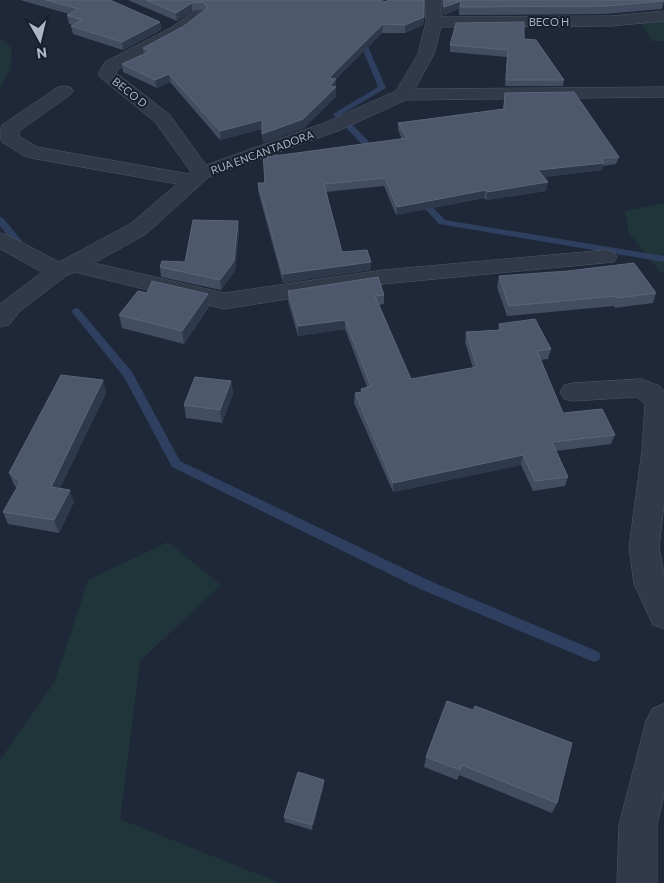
<svg xmlns="http://www.w3.org/2000/svg" width="664" height="883" font-family="Commissioner,sans-serif">
	<style>
		.green { fill: #203539 }
		.lines { fill: none; stroke-linecap: round; stroke-linejoin: round }
		.stream { fill: #2e3f5f; fill-rule: evenodd }
		.minor-casing { stroke: #4f5767; stroke-width: 1 }
		.minor { fill: #323a49; fill-rule: evenodd }
		.wall { fill: #424d61 }
		.shaded-wall { fill: #2f394c }
		.building { fill: #4d586c; stroke: #5c667a }
		.labels { text-anchor: middle; dominant-baseline: central; stroke-width: 4; stroke-linejoin: round; paint-order: stroke }
		.far-street-label { font-size: 11px; fill: #acb4c6; stroke: #171f2d }
	</style>
	<rect width="100%" height="100%" fill="#1e2838"/>
	<!-- green -->
	<path class="green" d="M664 19V41H652L639 20Z
		M0 38 12 48 10 69 0 89Z
		M664 203V273H661L629 233 625 211Z
		M168 542 221 585 140 661 120 819 280 883H0V760L55 681 88 580Z"/>
	<g class="lines">
		<!-- stream -->
		<path class="stream" d="M358 34 363 35 386 88 342 114 378 151 379 153 375 155H372L333 114 378 87 357 35Z
			M420 196 423 197 445 220 664 256V262L439 224 416 199Z
			M0 217 3 218 27 247V251H21L0 226Z
			M76 308 79 309 132 372 180 461 430 581 599 652 601 656 599 660 594 662 589 660 420 589 172 467 124 377 71 311Z"/>
		<defs>
			<path id="minor" d="M425 0H441L442 17 611 16 664 11V21L611 26 441 27 434 54 415 89 664 87V97L406 100 338 131 209 177 146 234 94 263 224 293 383 270 606 250 614 252 617 257 614 262 383 284 224 309 75 272 66 276 20 311 9 325 0 327V304L42 272 0 249V233L8 235 59 262 130 224 177 184 31 158 24 156 2 142C0 137 0 130 2 125L58 87 64 86 70 87 73 91 70 95 19 131V136L37 147 189 174 191 172 155 122 101 78 98 74 105 62 172 27 193 12H205L207 15 205 18 184 33 118 69 116 73 169 114 206 165 324 123 396 91 418 54 426 22Z
				M641 379 660 386 664 392V504L659 547 664 574V629L653 625 634 584 629 547 642 451 645 404 637 397 573 401 564 399 560 392 564 385 573 383Z
				M664 704V795L657 825V883H617L619 825 646 721 652 709Z"/>
		</defs>
		<!-- minor casing -->
		<use href="#minor" class="minor-casing"/>
		<!-- minor -->
		<use href="#minor" class="minor"/>
	</g>
	<!-- wall -->
	<path class="wall" d="M20 0H110L160 22 161 30 123 50 73 34 71 26 73 25 69 24 67 15 69 14Z
		M128 0H380L424 17 423 25 405 33H382L336 79V96L304 128 263 143 262 129 220 140 170 82 157 88 123 72 122 64 144 54 143 48 184 26 205 10 192 11 177 21Z
		M442 0H663L664 1 662 9 604 14 459 15V9L444 15Z
		M524 39 564 80 563 86H505L507 57 450 52V45Z
		M505 93 619 157 616 164 603 166 602 170 544 177 548 182 546 191 486 200 484 198 396 215 384 186 326 192 342 252 371 270 283 283 258 191V183H265L263 152 278 154 277 156 402 139 398 130V123L503 109Z
		M239 231 235 271 221 290 161 277 160 267 185 262Z
		M499 276 656 293 653 303 615 308 614 306 507 316 497 287Z
		M288 291 384 295V304L379 305 411 379 473 368 465 342 466 332 498 330 499 324 551 349 548 359 540 360 563 413 615 435 611 444 556 451 568 477 565 486 533 491 521 465 393 492 354 403 355 393 361 392V389L367 387 345 329 298 336 288 301Z
		M208 294 209 307 184 344 122 328 119 315Z
		M103 380 106 393 60 488 74 502 59 533 8 524 3 512 17 488 14 485 9 473Z
		M231 381 233 394 222 423 186 418 184 405Z
		M447 701 557 803 552 813 459 775 457 780 424 767 426 757Z
		M324 780V785L312 830 285 822 284 817Z"/>
	<!-- shaded-wall -->
	<path class="shaded-wall" d="M461 1 459 9 444 15V7Z
		M192 3V11L177 21 176 13Z
		M424 17 423 25 405 33V25Z
		M160 22 161 30 123 50 122 42Z
		M383 24 382 33 329 86V78Z
		M169 74 170 82 157 88 155 80Z
		M336 79V96L304 128 263 143 262 134 330 86Z
		M262 120V129L220 140V131Z
		M277 147 278 154 267 165V157Z
		M604 163 602 170 536 178 538 170Z
		M548 182 546 191 486 200 487 192Z
		M486 190 484 198 396 215 397 207Z
		M238 221 239 231 235 271 221 290 220 280Z
		M371 262V270L283 283V274Z
		M208 294 209 307 184 344 182 331Z
		M345 320V329L298 336V326Z
		M103 380 106 393 55 499 51 487Z
		M231 381 233 394 222 423 220 410Z
		M523 455 521 465 393 492V483Z
		M70 490 74 502 59 533 54 520Z
		M324 780V785L312 830V825Z"/>
	<!-- building -->
	<path class="building" d="M46 0H110L160 22 122 42 71 26 82 20 67 15 79 9Z
		M146 0H380L386 2 387 0H424V17L405 25 383 24 329 78 336 79 330 86 336 87 303 119 262 134V120L220 131 169 74 155 80 122 64 151 51 143 48 184 26 207 8 204 2 192 3 176 13Z
		M444 0H663L664 1 606 6 460 7 461 1 444 7Z
		M524 22V39L536 40 564 80H506L508 50 450 45 456 23Z
		M574 92 619 157 601 158 604 163 538 170 548 182 487 192 486 190 397 207 385 178 324 184 342 252 367 250 371 262 283 274 258 183H265L263 152 277 147 267 157 407 138 398 123 504 109 505 93Z
		M193 220 238 221 234 261 220 280 160 267 162 261 185 262Z
		M634 263 656 293 618 298 616 296 509 306 499 276 568 271Z
		M378 277 384 295 375 296 411 379 477 367 466 332 502 330 499 324 535 319 551 349 537 351 563 413 602 409 615 435 552 442 568 477 535 481 523 455 393 483 355 393 362 392 361 389 371 386 345 320 298 326 288 291Z
		M152 281 208 294 182 331 119 315 138 291 147 293Z
		M61 375 103 380 51 487 70 490 54 520 3 512 20 482 9 473Z
		M195 377 231 381 220 410 184 405Z
		M447 701 473 710 475 706 572 743 557 803 462 765 460 770 426 757Z
		M298 772 324 780 312 825 284 817Z"/>
	<g class="labels">
		<!-- far-street labels -->
		<g class="far-street-label">
			<text x="549" y="21">BECO H</text>
			<text transform="translate(130 92) rotate(38)">BECO D</text>
			<text transform="translate(262 152) rotate(-20)">RUA ENCANTADORA</text>
		</g>
	</g>
	<!-- north arrow -->
	<g transform="translate(40 40) rotate(172)" stroke="#171f2d" stroke-width="4" paint-order="stroke">
	<path d="M0-4L9 19L0 12L-9 19Z" fill="#acb4c6"/>
	<text y="-8" font-size="14" font-weight="bold" text-anchor="middle" fill="#acb4c6">N</text>
	</g>
</svg>
